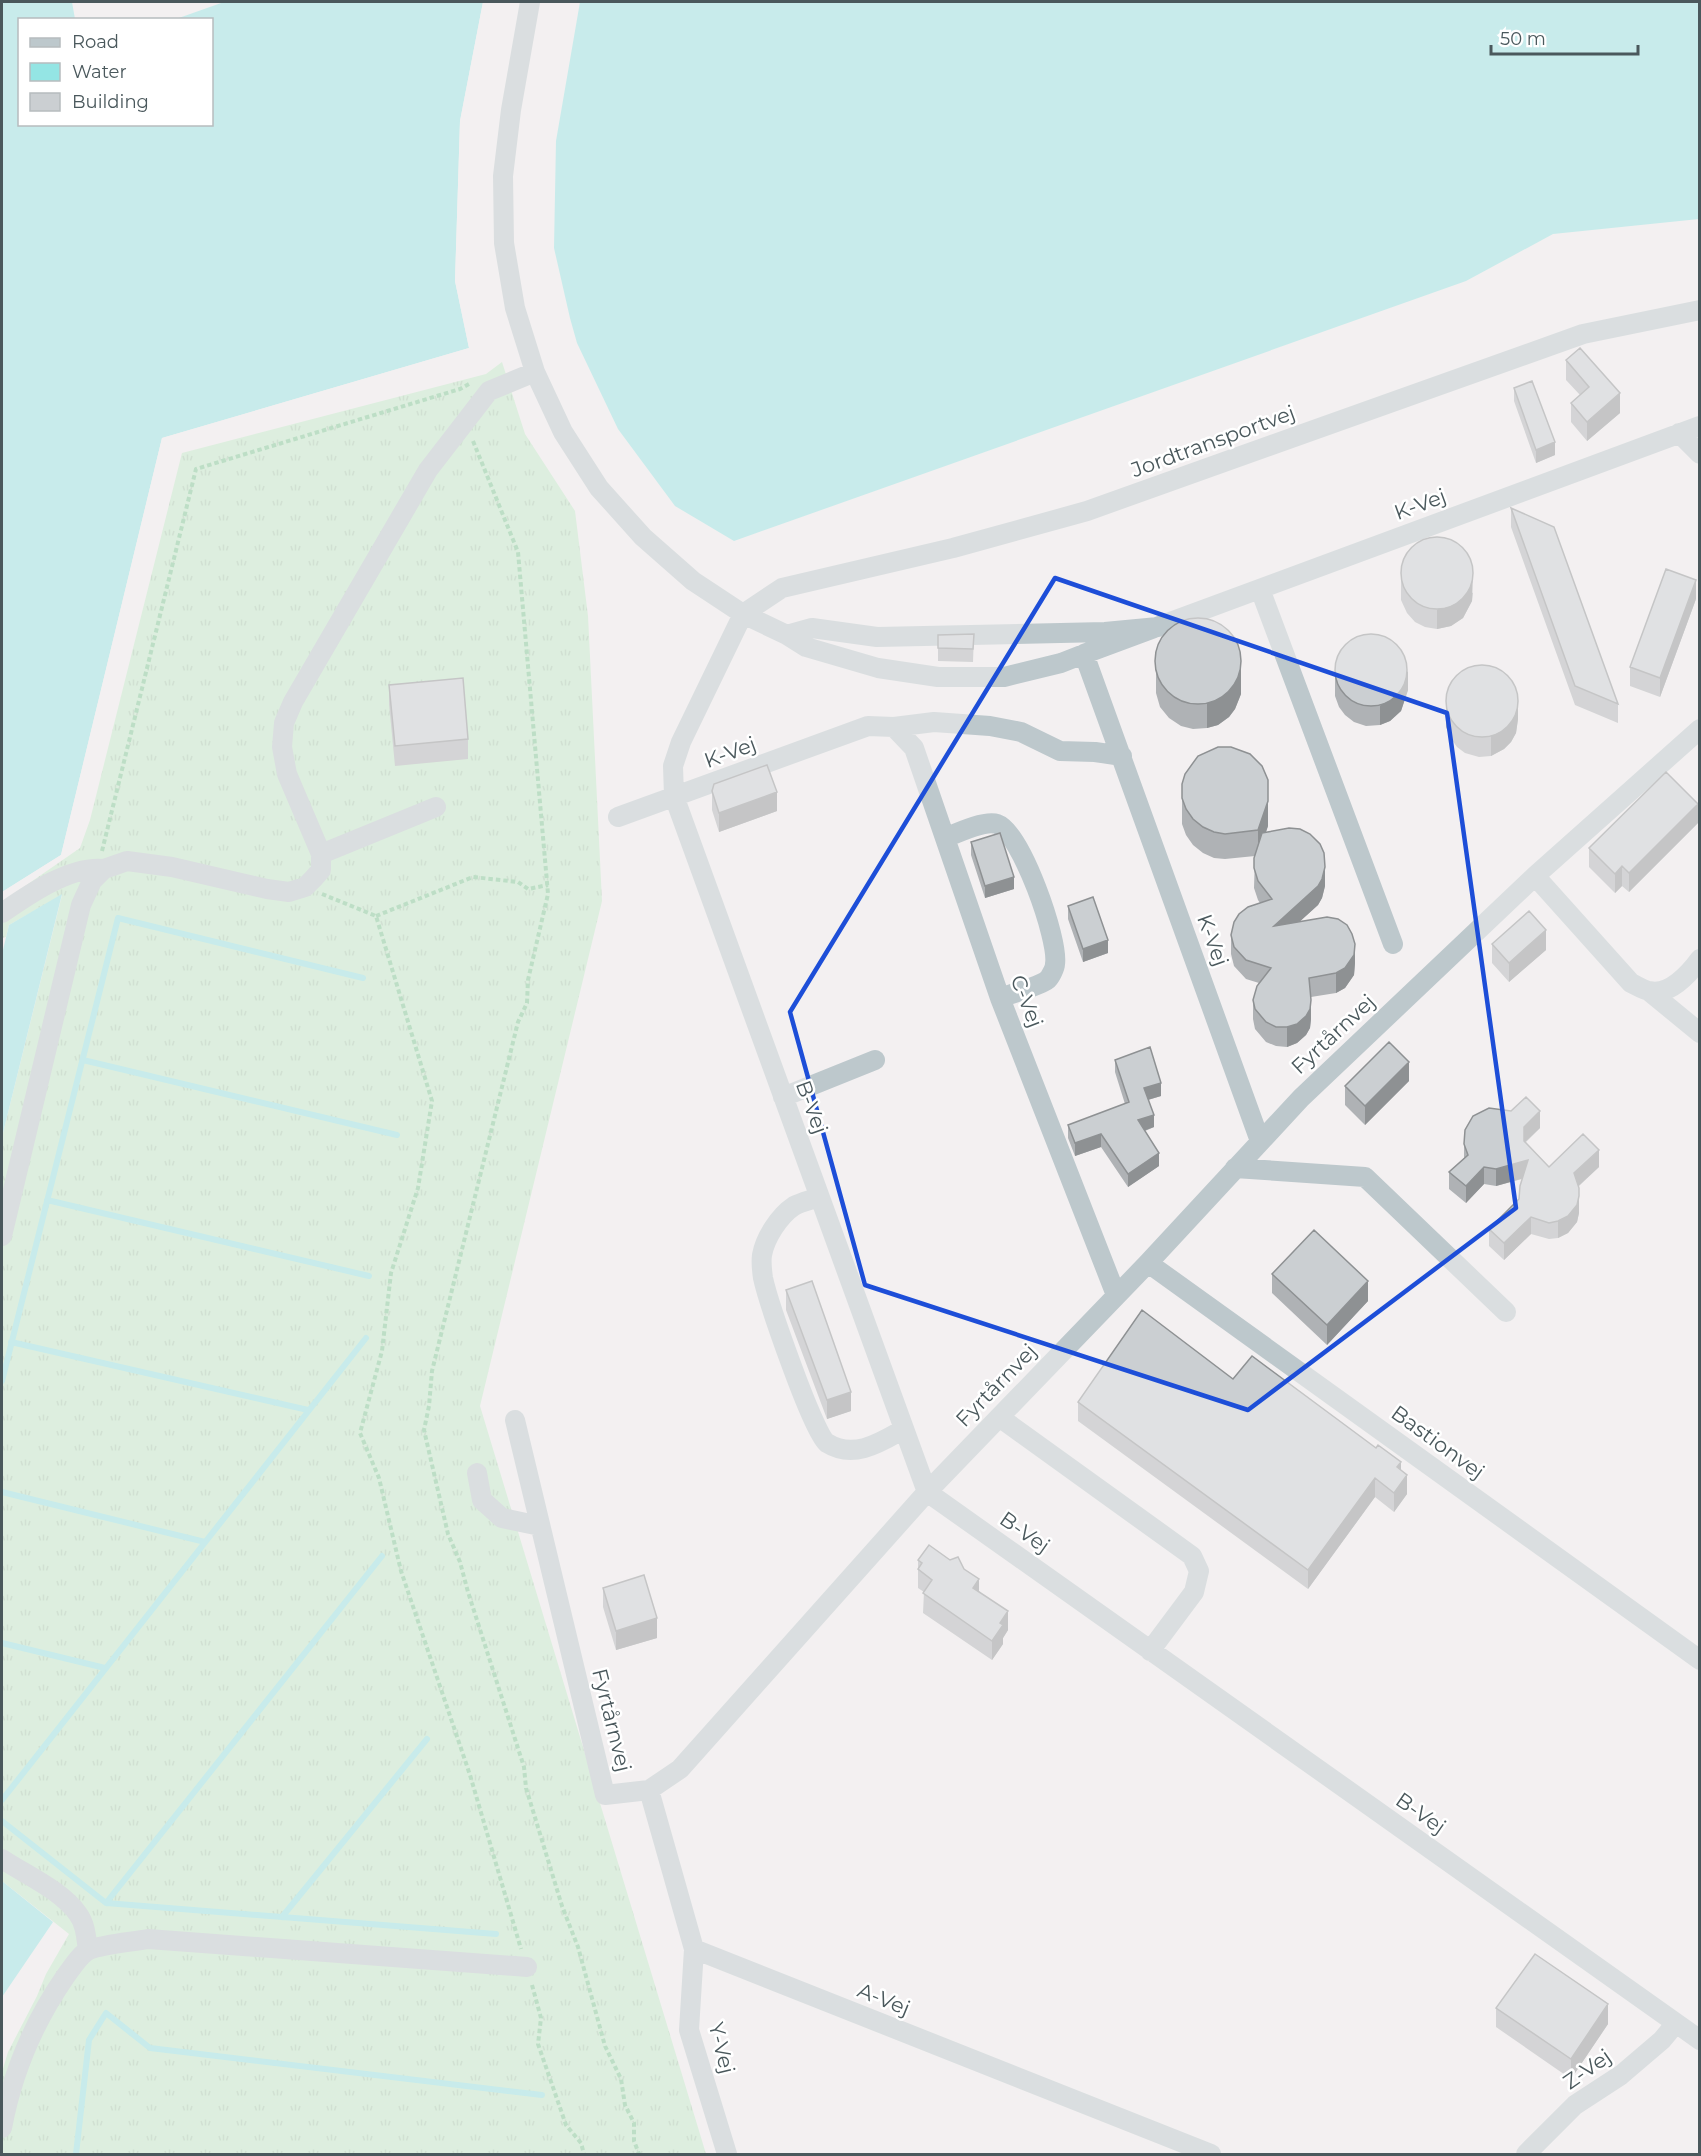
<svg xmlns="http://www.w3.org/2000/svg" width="1701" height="2156" font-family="Montserrat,sans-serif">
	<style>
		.grass { fill: url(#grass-tufts) }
		.water { fill: #94e5e4 }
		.pier { fill: #f3f0f1 }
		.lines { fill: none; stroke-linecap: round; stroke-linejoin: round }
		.stream { stroke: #94e5e4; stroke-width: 6 }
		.path { stroke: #7dc892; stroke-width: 4; stroke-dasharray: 4.5 3; stroke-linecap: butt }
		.minor { stroke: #bdc8cc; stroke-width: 20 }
		.wall { fill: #afb2b5 }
		.shaded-wall { fill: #8e9193 }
		.building { fill: #cbcfd2; stroke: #8e9193; stroke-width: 1.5 }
		.marked { fill: none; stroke: #1d4ed8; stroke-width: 4.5; stroke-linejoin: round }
		.labels { text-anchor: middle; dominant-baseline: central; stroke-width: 5; stroke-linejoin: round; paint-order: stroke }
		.street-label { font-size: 21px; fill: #4a585c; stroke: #fff }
	</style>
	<defs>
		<pattern id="grass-tufts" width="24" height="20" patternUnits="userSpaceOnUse" patternTransform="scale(1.5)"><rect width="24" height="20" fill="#c3ecc9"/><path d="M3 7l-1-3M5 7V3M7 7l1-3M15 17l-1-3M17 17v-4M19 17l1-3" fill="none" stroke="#a9ccaf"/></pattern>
	</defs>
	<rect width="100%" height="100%" fill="#f3f0f1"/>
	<!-- grass -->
	<path class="grass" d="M502 362 525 434 575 511 588 616 602 901 480 1406 706 2154H2V2072L8 2052 37 1996 46 1974 69 1934 2 1881V1137L62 895 9 925 6 937 2 938V902L80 848 90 820 182 453 486 374Z"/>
	<!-- water -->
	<path class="water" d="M2 2H72L75 19 20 20V124H212V20L176 19 224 2H483L460 121 455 281 469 348 162 438 61 855 2 892Z
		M580 2H1699V219L1553 234 1466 281 734 541 675 506 618 429 577 343 570 318 554 248 556 141Z
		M62 894 2 1137V954L9 925Z
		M2 1881 53 1922 2 1997Z"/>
	<!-- pier -->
	<path class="pier" d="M483 2H486L463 122 458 281 472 349 165 441 63 856 2 895V892L61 855 162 438 469 348 455 281 460 121Z"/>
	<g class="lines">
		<!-- stream -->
		<path class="stream" d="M83 1060 397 1135
			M47 1200 369 1276
			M11 1342 308 1410
			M2 1381 118 918 363 978
			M2 1492 205 1542
			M2 1643 105 1668
			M2 1800 366 1338
			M2 1821 106 1903 496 1934
			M106 1903 382 1556
			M282 1917 427 1739
			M76 2154 89 2040 106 2013 150 2048 542 2095"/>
		<!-- path -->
		<path class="path" d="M473 441 518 552 548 894 528 980 527 1003 518 1022 432 1371 429 1406 424 1430 448 1534 460 1562 468 1592 524 1767 526 1788 562 1906 578 1947 605 2046 621 2079 625 2105 634 2123V2141L639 2154
			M102 851 196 469 460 389 469 384
			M322 894 376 916 432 1101 418 1188 391 1273 382 1351 360 1433 379 1478 401 1571 470 1775 521 1949
			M376 916 473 877 518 882 528 889 548 885
			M532 1985 541 2018 538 2044 566 2125 581 2143 584 2154"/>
		<!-- minor -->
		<path class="minor" d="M530 2 511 110 503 176 504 243 515 308 535 372 563 432 599 488 643 537 693 581 743 614 787 635 812 628 877 637 1105 632 1158 627
			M1679 433 1700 454
			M1260 589 1393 944
			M743 614 681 742 673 766 674 796 927 1492 1700 2040
			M743 614 782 588 953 548 1087 511 1583 334 1700 310
			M787 635 806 647 878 668 938 677H1004L1061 663 1084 654 1260 1141
			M1084 654 1700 426
			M894 727 914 748 1000 998 1116 1295
			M618 817 868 726 894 727 934 722 990 726 1021 732 1060 751 1095 752 1122 756
			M945 838C957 833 985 820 997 824 1021 832 1059 940 1055 964 1055 968 1050 978 1047 980 1040 986 1010 994 1000 998
			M321 854 436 807
			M1535 876 1631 983C1636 985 1643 990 1649 991 1669 996 1689 974 1700 959
			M2 913C28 895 71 865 104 869
			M1650 992 1700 1033
			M783 1097 875 1060
			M1235 1168 1365 1177 1506 1312
			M819 1197C811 1200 801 1202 794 1206 779 1216 765 1238 762 1255 761 1262 762 1271 763 1278 768 1301 813 1433 827 1443 854 1460 881 1442 904 1429
			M2 1236 81 905 92 881 104 869 127 861 172 867 267 889 289 892 305 887 313 879 321 870V854L287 774 282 747 284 723 293 702 428 470 489 391 535 372
			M1148 1263 1700 1660
			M999 1417 1192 1556 1199 1571 1194 1592 1150 1651
			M515 1420 605 1795 649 1790 680 1769 927 1492 1148 1263 1301 1098 1535 876 1700 729
			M477 1473 482 1500 502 1518 540 1526
			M649 1790 694 1949 1211 2154
			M2 1859C26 1875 61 1890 78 1914 86 1925 86 1938 88 1950
			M694 1949 689 2030 727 2154
			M2 2128C12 2074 34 2022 65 1977 71 1969 80 1954 89 1950 104 1944 132 1942 148 1939L527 1967
			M1526 2154 1575 2105 1621 2075 1662 2040 1676 2023"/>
	</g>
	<!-- wall -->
	<path class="wall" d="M1566 360 1620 413 1587 441 1571 422V403L1580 395 1566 380Z
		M1514 388 1555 455 1536 463 1514 401Z
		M1511 508 1618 704V723L1575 705 1511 527Z
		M1401 568 1473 593 1472 601 1463 618 1451 626 1437 629 1425 627 1415 622 1407 613 1401 600Z
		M1696 599 1660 697 1630 686V667Z
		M974 634 973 662 938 661V635Z
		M1156 654 1241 683V694L1235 709 1229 717 1218 725 1207 728 1193 729 1181 726 1169 718 1160 707 1156 693Z
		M1335 666 1408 690 1401 711 1390 721 1380 725 1366 726 1354 722 1345 715 1339 707 1335 696Z
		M389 685 468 739V759L395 766 389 704Z
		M1446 697 1518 719 1516 733 1511 742 1504 749 1491 756 1479 757 1465 753 1457 747 1450 737 1446 727Z
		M1182 784 1268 826 1266 832 1325 886 1322 898 1318 905 1299 922 1355 963 1354 975 1345 988 1336 993 1311 997V1019L1310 1028 1306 1035 1297 1043 1287 1047 1276 1046 1266 1042 1255 1029 1253 1019V1000L1259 983 1246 979 1234 966 1231 954V935L1260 903 1258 900 1254 888 1255 856 1225 859 1214 858 1203 853 1193 845 1186 835 1182 824Z
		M712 791 777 811 719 832 712 810Z
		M1698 823 1629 892 1622 886 1615 893 1589 867V848Z
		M971 842 1014 889 985 898 971 855Z
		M1068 906 1108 953 1083 962 1068 919Z
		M1492 944 1546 950 1509 982 1492 963Z
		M1115 1060 1161 1096 1148 1100 1154 1127 1145 1131 1159 1166 1128 1187 1101 1147 1075 1156 1068 1138V1125L1125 1104 1115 1072Z
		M1409 1081 1365 1125 1345 1105V1086Z
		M1511 1111 1540 1128 1526 1142 1549 1167H1599L1579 1186V1213L1577 1222 1568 1233 1558 1238 1549 1239 1531 1234 1504 1260 1489 1246V1229L1519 1199 1522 1179 1496 1186 1484 1184 1466 1203 1449 1189V1172L1464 1158V1144Z
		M1272 1274 1368 1301 1327 1345 1272 1293Z
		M786 1290 851 1411 827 1419 786 1310Z
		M1233 1379 1401 1471 1407 1494 1394 1512 1375 1497 1308 1589 1078 1421V1402Z
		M918 1560 964 1569 979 1591 1008 1630 1003 1638V1644L992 1660 923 1613 924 1592 918 1588Z
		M603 1588 657 1638 616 1650 603 1607Z
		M1496 2008 1608 2024 1571 2079 1496 2027Z"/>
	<!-- shaded-wall -->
	<path class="shaded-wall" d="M1620 393V413L1587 441V422Z
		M1555 442V455L1536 463V450Z
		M1473 574 1472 601 1463 618 1451 626 1437 629V610Z
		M1696 580V599L1660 697V678Z
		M1241 657V694L1235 709 1229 717 1218 725 1207 728V703Z
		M1408 671V690L1401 711 1390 721 1380 725V706Z
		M1518 700V719L1516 733 1511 742 1504 749 1491 756V736Z
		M1268 780V826L1258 855V830Z
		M777 792V811L719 832V813Z
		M1698 804V823L1629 892V873Z
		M1622 866V886L1615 893V874Z
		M1325 867V886L1322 898 1318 905 1274 945V926Z
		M1014 877V889L985 898V886Z
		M1546 930V950L1509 982V963Z
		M1108 940V953L1083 962V949Z
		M1355 944V963L1354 975 1345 988 1336 993V973Z
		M1311 1000V1019L1310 1028 1306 1035 1297 1043 1287 1047V1027Z
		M1409 1062V1081L1365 1125V1106Z
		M1161 1083V1096L1144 1101V1088Z
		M1540 1111V1128L1524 1143V1127Z
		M1154 1115V1127L1138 1133V1120Z
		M1101 1134V1147L1075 1156V1143Z
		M1599 1150V1167L1574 1190V1173Z
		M1159 1153V1166L1128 1187V1174Z
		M1528 1160V1177L1496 1186V1169Z
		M1484 1167V1184L1466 1203V1186Z
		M1579 1196V1213L1577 1222 1568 1233 1558 1238V1221Z
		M1531 1217V1234L1504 1260V1243Z
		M1368 1281V1301L1327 1345V1325Z
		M851 1392V1411L827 1419V1400Z
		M1401 1462V1481L1397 1467Z
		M1407 1475V1494L1394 1512V1493Z
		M1375 1478V1497L1308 1589V1570Z
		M979 1579V1599L973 1588Z
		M1008 1611V1630L1003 1638V1644L992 1660V1641L1000 1623Z
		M657 1618V1638L616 1650V1631Z
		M1608 2004V2024L1571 2079V2059Z"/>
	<!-- building -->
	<path class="building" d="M1580 348 1620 393 1587 422 1571 403 1589 387 1566 360Z
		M1532 381 1555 442 1536 450 1514 388Z
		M1511 508 1554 527 1618 704 1575 686Z
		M1401 573a36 36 0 1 1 72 0a36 36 0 1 1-72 0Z
		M1666 569 1696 580 1660 678 1630 667Z
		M1155 661a43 43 0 1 1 86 0a43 43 0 1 1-86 0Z
		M1335 670a36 36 0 1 1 72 0a36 36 0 1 1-72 0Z
		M974 634 973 649 938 648V635Z
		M1446 701a36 36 0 1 1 72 0a36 36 0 1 1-72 0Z
		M463 678 468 739 395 746 389 685Z
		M1218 747H1231L1250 754 1262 766 1268 780V801L1258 830 1225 834 1214 832 1203 827 1193 819 1186 809 1182 798V784L1185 774 1198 756Z
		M767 765 777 792 719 813 712 791 714 784Z
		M1666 772 1698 804 1629 873 1622 866 1615 874 1589 848Z
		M1289 828 1300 829 1310 834 1320 844 1324 853 1325 867 1322 879 1318 886 1274 926 1327 917 1338 919 1347 925 1352 934 1355 944 1354 955 1345 968 1336 973 1309 978 1311 1000 1310 1009 1306 1016 1297 1024 1287 1027H1276L1266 1022 1255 1009 1253 1000 1257 986 1271 968 1246 960 1234 947 1231 935 1234 922 1239 914 1248 907 1272 899 1258 881 1254 868V858L1262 833Z
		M1000 833 1014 877 985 886 971 842Z
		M1093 897 1108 940 1083 949 1068 906Z
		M1529 911 1546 930 1509 963 1492 944Z
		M1389 1042 1409 1062 1365 1106 1345 1086Z
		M1150 1047 1161 1083 1144 1088 1154 1115 1138 1120 1159 1153 1128 1174 1101 1134 1075 1143 1068 1125 1129 1102 1115 1060Z
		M1526 1097 1540 1111 1524 1127V1141L1549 1167 1583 1134 1599 1150 1574 1173 1579 1188V1196L1577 1205 1568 1216 1558 1221 1549 1223 1531 1217 1504 1243 1489 1229 1519 1199 1520 1186 1528 1160 1496 1169 1484 1167 1466 1186 1449 1172 1468 1155 1464 1144 1465 1130 1473 1116 1489 1108 1511 1111Z
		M1314 1230 1368 1281 1327 1325 1272 1274Z
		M812 1281 851 1392 827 1400 786 1290Z
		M1142 1310 1233 1379 1252 1356 1376 1448 1378 1445 1401 1462 1397 1467 1407 1475 1394 1493 1375 1478 1308 1570 1078 1402Z
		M929 1545 950 1560 958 1557 964 1569 979 1579 973 1588 1008 1611 1000 1623 1003 1625 992 1641 923 1593 932 1580 918 1569 922 1563 918 1560Z
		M644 1575 657 1618 616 1631 603 1588Z
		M1535 1954 1608 2004 1571 2059 1496 2008Z"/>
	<!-- marked area -->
	<path d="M0 0H1701V2156H0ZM1055 578 1447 713 1516 1208 1248 1410 865 1285 790 1012Z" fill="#f3f0f1" fill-opacity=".55" fill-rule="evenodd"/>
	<path class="marked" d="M1055 578 1447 713 1516 1208 1248 1410 865 1285 790 1012Z"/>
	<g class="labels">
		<!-- street labels -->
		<g class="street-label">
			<text transform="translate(1213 441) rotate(-20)">Jordtransportvej</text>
			<text transform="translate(1420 504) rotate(-20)">K-Vej</text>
			<text transform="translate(730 752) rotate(-20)">K-Vej</text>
			<text transform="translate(1213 940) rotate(70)">K-Vej</text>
			<text transform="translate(1027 1001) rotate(69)">C-Vej</text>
			<text transform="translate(1333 1034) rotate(-43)">Fyrtårnvej</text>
			<text transform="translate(812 1107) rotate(70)">B-Vej</text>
			<text transform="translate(996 1385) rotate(-46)">Fyrtårnvej</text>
			<text transform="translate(1438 1442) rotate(36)">Bastionvej</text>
			<text transform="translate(1025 1532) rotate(35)">B-Vej</text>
			<text transform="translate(612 1720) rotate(76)">Fyrtårnvej</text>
			<text transform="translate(1421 1813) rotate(35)">B-Vej</text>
			<text transform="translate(884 1999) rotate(22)">A-Vej</text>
			<text transform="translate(722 2048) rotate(76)">Y-Vej</text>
			<text transform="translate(1587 2069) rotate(-35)">Z-Vej</text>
		</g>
	</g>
	<!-- border -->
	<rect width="1701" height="2156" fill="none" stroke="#4a585c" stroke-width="6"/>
	<!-- legend -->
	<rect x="18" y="18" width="195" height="108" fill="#ffffff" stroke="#b7bcbe" stroke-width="1.5"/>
	<rect x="30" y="38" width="30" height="9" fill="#bdc8cc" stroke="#b7bcbe" stroke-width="1.5"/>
	<text x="72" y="48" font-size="18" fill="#4a585c">Road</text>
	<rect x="30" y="63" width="30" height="18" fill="#94e5e4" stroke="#b7bcbe" stroke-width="1.5"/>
	<text x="72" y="78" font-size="18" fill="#4a585c">Water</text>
	<rect x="30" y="93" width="30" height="18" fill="#cbcfd2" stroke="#b7bcbe" stroke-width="1.5"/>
	<text x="72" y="108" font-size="18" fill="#4a585c">Building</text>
	<!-- scale -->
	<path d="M1491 45v9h147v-9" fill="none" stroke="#4a585c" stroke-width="3"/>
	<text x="1500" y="45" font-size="18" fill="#4a585c" stroke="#ffffff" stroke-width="4.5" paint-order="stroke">50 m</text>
</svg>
